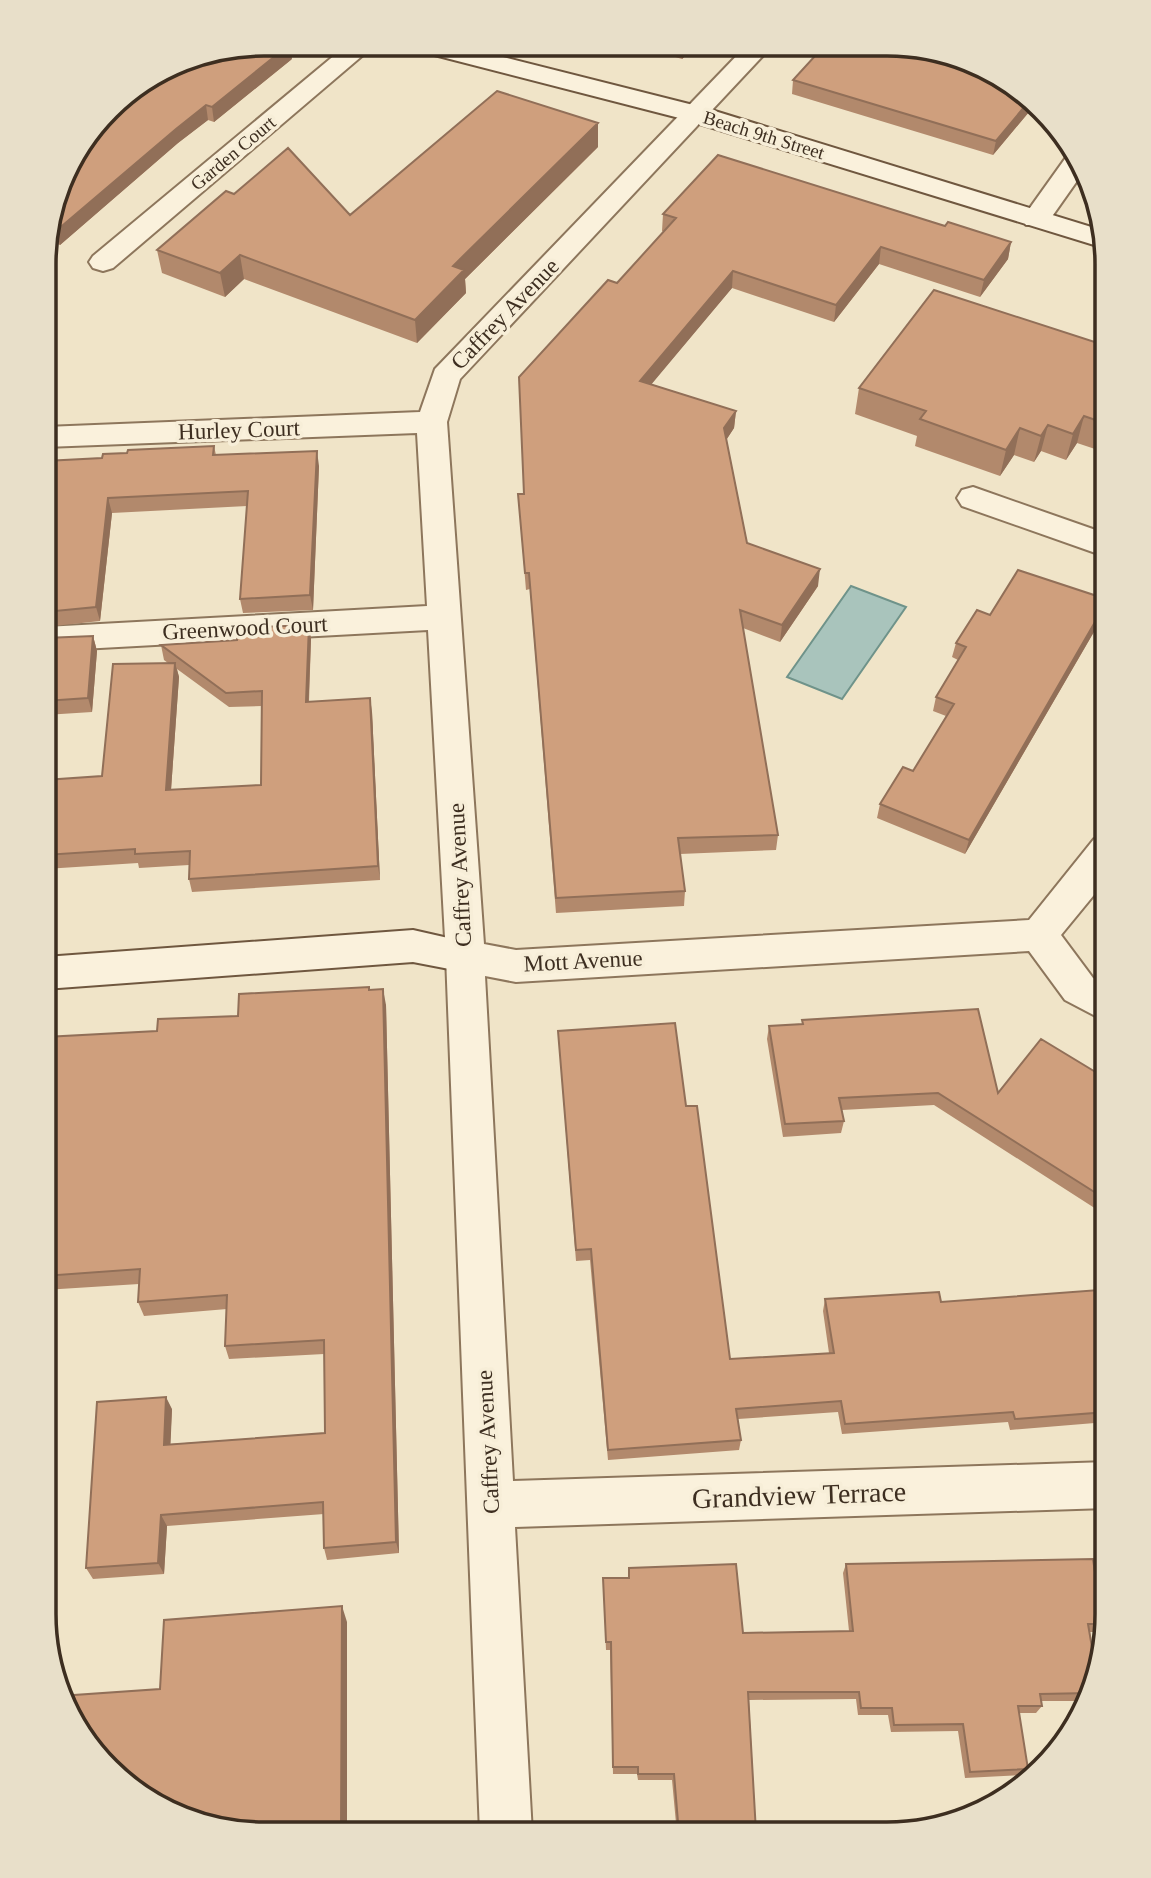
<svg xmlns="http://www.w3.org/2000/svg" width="1151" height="1878" font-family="Georgia,serif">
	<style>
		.water { fill: #a9c4bc; stroke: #6f938a; stroke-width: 2 }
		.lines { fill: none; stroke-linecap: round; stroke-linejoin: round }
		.street-casing { stroke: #8d765c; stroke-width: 4 }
		.secondary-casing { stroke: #6f573f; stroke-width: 4 }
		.street { fill: #faf1dc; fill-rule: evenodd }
		.secondary { fill: #faf1dc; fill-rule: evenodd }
		.wall { fill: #b2896c; fill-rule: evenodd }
		.shaded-wall { fill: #916f58 }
		.building { fill: #cf9f7d; stroke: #916f58; stroke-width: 2 }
		.labels { text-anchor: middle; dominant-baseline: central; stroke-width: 7; stroke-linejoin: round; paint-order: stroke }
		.far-street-label { font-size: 19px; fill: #3d2e20; stroke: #f7eed8 }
		.street-label { font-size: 23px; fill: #3d2e20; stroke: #f7eed8 }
		.near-street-label { font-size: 28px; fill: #3d2e20; stroke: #f7eed8 }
		.rim { fill: none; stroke: #3d2e20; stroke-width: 3.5 }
	</style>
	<rect width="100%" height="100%" fill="#f0e4c8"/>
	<!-- water -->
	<path class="water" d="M851 586 906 607 842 699 787 677Z"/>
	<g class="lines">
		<defs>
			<path id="street" d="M348 44H376L113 268 103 271 93 268 89 262 93 256Z
				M747 45H773L460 379 447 422 484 944 516 950 1029 920 1094 839 1107 834V879L1061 935 1093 978 1107 986V1022L1065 1000 1029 951 516 982 485 976 513 1481 1107 1462V1508L515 1527 532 1833H480L446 956 428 630 45 651V627L427 606 417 433 45 447V427L420 412 435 369Z
				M1072 155 1084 171 1046 225H1026L1022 219 1067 156Z
				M973 487 1107 534V557L962 506 957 498 962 490Z"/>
			<path id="secondary" d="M407 44H451L705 108 1101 230 1104 248 687 120 411 49Z
				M413 930 479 945 484 956 479 967 465 972 413 962 45 989V957Z"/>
		</defs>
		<!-- street casing -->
		<use href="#street" class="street-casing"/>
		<!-- secondary casing -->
		<use href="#secondary" class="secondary-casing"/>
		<!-- street -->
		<use href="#street" class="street"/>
		<!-- secondary -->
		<use href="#secondary" class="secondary"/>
	</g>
	<!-- wall -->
	<path class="wall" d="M636 45H696L682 59Z
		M292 59 214 122 208 120 178 143 60 245 46 240V235L67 166Z
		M793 80 1021 89 1034 106 993 155 792 94Z
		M598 147 465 279 466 293 417 343 244 279 225 297 162 273 157 250 234 194 350 215Z
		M663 214 945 226 1011 242 1008 259 980 297 879 264 834 322 732 288 651 384 736 411 734 428 726 440 747 543 818 586 780 642 743 628 778 835 776 850 680 854 685 891 684 906 556 913 530 589 526 590 518 494H524L617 283 664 232 662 231Z
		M1107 346V453L1077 443 1066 460 1041 451 1034 462 1014 455 1000 476 915 446 917 436 855 414 859 388Z
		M214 446 216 455 319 466 313 610 243 613 240 599 247 506 112 513 100 621 45 627V461L102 458 127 453Z
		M1103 598 1102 601 1106 603 1102 618 965 854 877 818 880 804 913 771 946 716 933 711 936 697 958 660 952 657 956 643 990 615Z
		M309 625 311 639 309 702 372 712 380 880 192 892 189 879V865L139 868 138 863 45 869V780L102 776 168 663 164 660 161 645 237 640ZM177 669 229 707 262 706 261 785 171 790 179 677Z
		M93 636 97 651 92 712 45 715V638Z
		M369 990 386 1005 399 1553 327 1560 324 1548V1514L167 1526 164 1574 93 1579 86 1568 172 1409 170 1444 325 1433 324 1354 229 1359 225 1346 227 1309 144 1316 138 1302 139 1284 44 1290 45 1037 157 1031Z
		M802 1020 998 1093 1107 1079V1216L934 1105 842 1110 844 1121 841 1133 783 1137 767 1039 769 1026 802 1024Z
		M558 1031 686 1106 730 1359 829 1353 823 1311 825 1299 941 1302 1107 1321V1422L1010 1430 1008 1422 842 1434 838 1412 738 1419 741 1440 739 1450 608 1460 590 1260 576 1261Z
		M846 1564 1103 1624 1097 1632H1090L1095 1685 1087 1701H1041L1042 1706 1036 1713H1019L1028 1769 1022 1775 965 1778 958 1731 891 1732 888 1715H858L856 1699 749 1700 756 1832 821 1834H677L672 1780H638L637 1774H613L610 1650H606L603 1578H628L629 1568 743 1633 849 1631 843 1573Z"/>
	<!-- shaded-wall -->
	<path class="shaded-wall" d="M290 44 292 59 214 122 212 107Z
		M683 45H696L682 59Z
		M1030 100 1034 106 993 155 996 141Z
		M206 105 208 120 178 143 60 245 56 231 176 129Z
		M598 123V147L465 279 466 293 417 343 415 320 453 266Z
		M1011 242 1008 259 980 297 984 280Z
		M881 247 879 264 834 322 836 305Z
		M240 255 244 279 225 297 220 273Z
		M733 271 732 288 640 398V381Z
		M736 411 734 428 723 445 724 428Z
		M1084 416 1077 443 1066 460 1073 434Z
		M1048 425 1041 451 1034 462 1041 436Z
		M1020 428 1014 455 1000 476 1006 450Z
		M317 451 319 466 313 610 310 595Z
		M108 498 112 513 100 621 96 607Z
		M820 569 818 586 780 642 782 625Z
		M1106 603 1102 618 965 854 969 840Z
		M309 625 311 639 308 716 306 702Z
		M93 636 97 651 92 712 88 698Z
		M175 663 179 677 170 804 166 790Z
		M370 698 372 712 380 880 378 866Z
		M383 989 386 1005 399 1553 396 1542Z
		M166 1397 172 1409 170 1457 164 1445Z
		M161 1515 167 1526 164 1574 158 1563Z
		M342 1606 347 1622V1833H341Z"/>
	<!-- building -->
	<path class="building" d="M264 44H290L212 107 206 105 176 129 56 231 48 228 67 166 118 99 180 60Z
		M825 45 916 46 1021 89 1030 100 996 141 793 80Z
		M497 91 598 123 453 266 464 270 415 320 240 255 220 273 157 250 226 191 234 194 288 148 350 215Z
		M718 155 945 226 948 222 1011 242 984 280 881 247 836 305 733 271 640 381 736 411 724 428 747 543 820 569 782 625 740 610 778 835 678 838 685 891 556 898 529 573H525L518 494H524L519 377 608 280 617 283 676 218 663 214Z
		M934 290 1107 346V424L1084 416 1073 434 1048 425 1041 436 1020 428 1006 450 920 419 926 411 859 388Z
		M214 446 213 455 317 451 310 595 240 599 248 491 108 498 96 607 45 612V461L102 458 103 454 127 453 128 450Z
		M1018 570 1103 598 1102 601 1106 603 969 840 880 804 903 767 913 771 954 704 936 697 966 647 956 643 977 610 990 615Z
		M309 625 306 702 370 698 378 866 189 879 190 851 135 854V849L45 855V780L102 776 113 664 175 663 166 790 261 785 262 691 226 693 161 645 237 640 238 628Z
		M93 636 88 698 45 701V638Z
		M369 987V990L383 989 396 1542 324 1548 323 1502 161 1515 158 1563 86 1568 97 1402 166 1397 164 1445 325 1433 324 1340 225 1346 227 1295 138 1302 140 1269 44 1276 45 1037 157 1031 158 1019 238 1016 239 994Z
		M978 1009 998 1093 1041 1039 1107 1079V1200L938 1093 839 1098 844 1121 785 1124 769 1026 803 1024 802 1020Z
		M675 1023 686 1106H697L730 1359 834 1353 825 1299 939 1292 941 1302 1099 1290 1107 1321V1412L1015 1419 1013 1412 845 1424 841 1401 736 1409 741 1440 608 1450 591 1249 576 1250 558 1031Z
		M1093 1559 1103 1624H1088L1097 1677 1095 1685 1091 1693 1040 1694 1042 1706H1018L1028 1769 970 1772 963 1724 894 1725 892 1708H861L859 1692H748L756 1832 820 1827 821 1834H679L674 1774H638V1767H613L611 1642H606L603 1578H629V1568L736 1564 743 1633 853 1631 846 1564Z
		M342 1606 341 1833 235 1832 130 1789 60 1698V1696L160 1689 164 1620Z"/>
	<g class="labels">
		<!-- far-street labels -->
		<g class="far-street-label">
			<text transform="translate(764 135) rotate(17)">Beach 9th Street</text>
			<text transform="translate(233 153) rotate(-40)">Garden Court</text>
		</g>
		<!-- street labels -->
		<g class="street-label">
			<text transform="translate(505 314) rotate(-46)">Caffrey Avenue</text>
			<text transform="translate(239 430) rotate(-2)">Hurley Court</text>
			<text transform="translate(245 628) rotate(-3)">Greenwood Court</text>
			<text transform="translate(460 875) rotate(-93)">Caffrey Avenue</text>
			<text transform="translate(583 961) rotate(-3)">Mott Avenue</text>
			<text transform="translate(488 1442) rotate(-93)">Caffrey Avenue</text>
		</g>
		<!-- near-street labels -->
		<g class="near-street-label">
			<text transform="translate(799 1495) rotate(-2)">Grandview Terrace</text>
		</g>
	</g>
	<!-- crop -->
	<path d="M0 0H1151V1878H0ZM264 56H887A208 208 0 0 1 1095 264V1614A208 208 0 0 1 887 1822H264A208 208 0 0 1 56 1614V264A208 208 0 0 1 264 56Z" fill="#e8dfc9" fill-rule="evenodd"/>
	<path class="rim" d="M264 56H887A208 208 0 0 1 1095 264V1614A208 208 0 0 1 887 1822H264A208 208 0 0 1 56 1614V264A208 208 0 0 1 264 56Z"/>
</svg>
